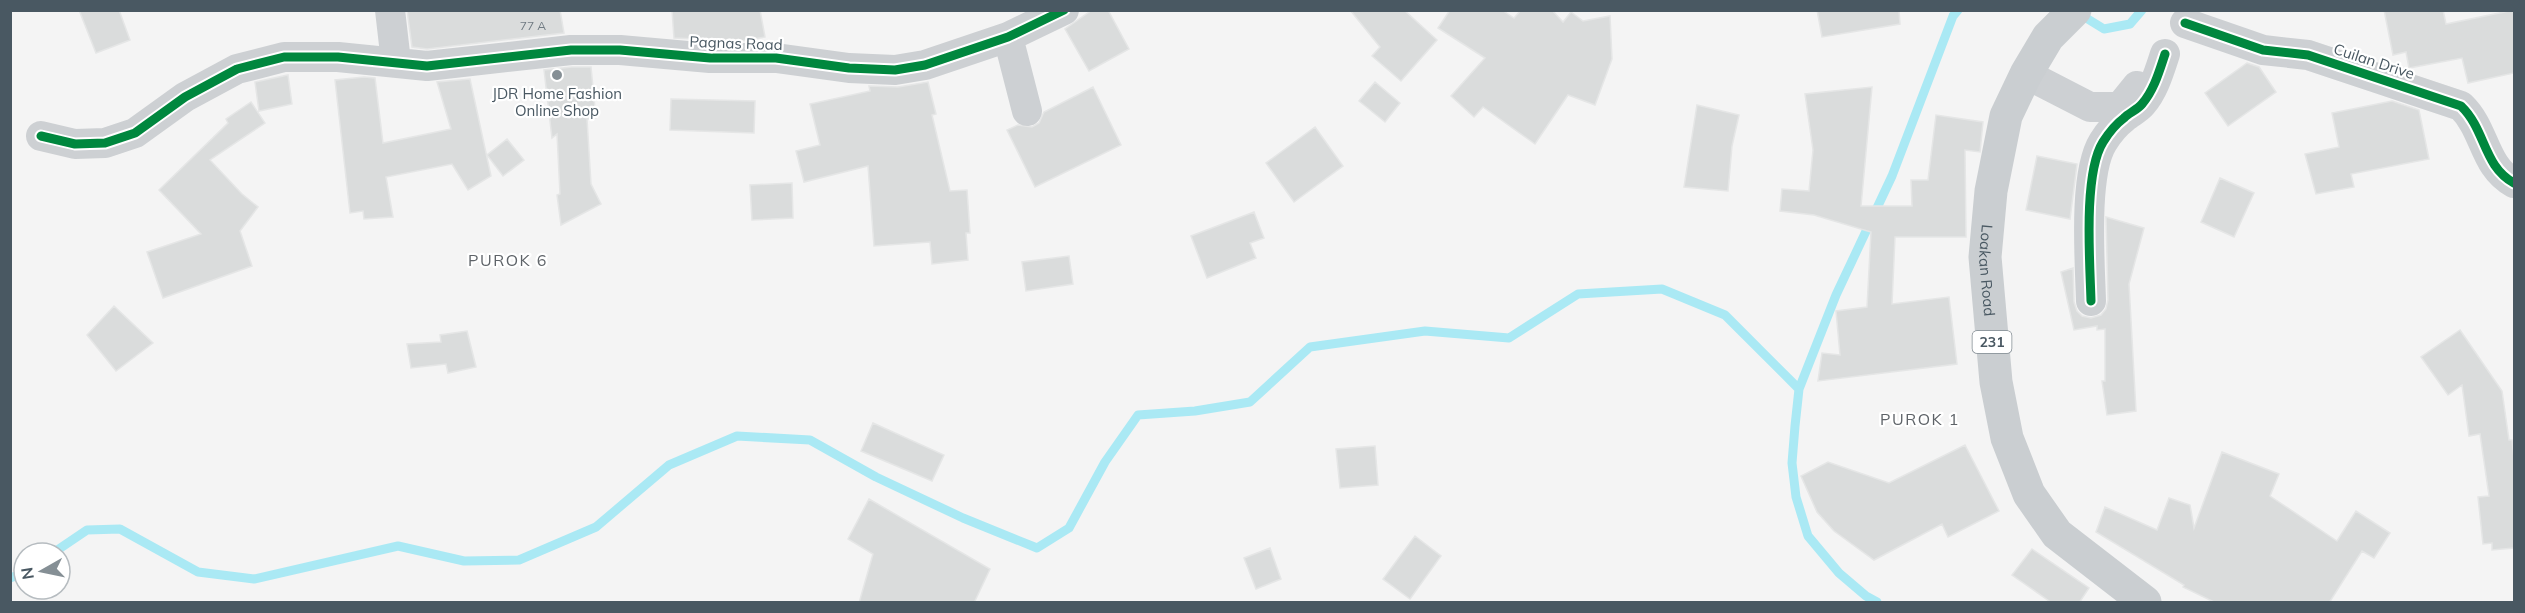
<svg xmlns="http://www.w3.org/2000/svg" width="2525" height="613" font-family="Mulish,sans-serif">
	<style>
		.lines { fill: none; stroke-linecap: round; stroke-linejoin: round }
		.stream { stroke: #aae9f4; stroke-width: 9 }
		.building { fill: #dadcdc; stroke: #e5e6e6; stroke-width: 1.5 }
		.minor { stroke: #cdd0d3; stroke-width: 30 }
		.major { stroke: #caced1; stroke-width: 33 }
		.cycleway-casing { stroke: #fff; stroke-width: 13 }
		.cycleway { stroke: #00873e; stroke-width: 9 }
		.poi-dot { fill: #858f95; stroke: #fff; stroke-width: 2 }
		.labels { text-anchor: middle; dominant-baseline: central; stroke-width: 4.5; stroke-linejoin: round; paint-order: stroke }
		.number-label { font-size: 12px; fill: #6f7a82 }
		.shield { fill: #fff; stroke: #808a91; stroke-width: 1.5 }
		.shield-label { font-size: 14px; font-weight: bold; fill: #495862 }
		.street-label { font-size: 15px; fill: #495862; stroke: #fff }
		.poi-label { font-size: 15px; fill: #495862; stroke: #fff }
		.neighbourhood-label { font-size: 16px; letter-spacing: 1.5px; fill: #5e6368; stroke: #fff }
	</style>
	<rect width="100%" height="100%" fill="#f4f4f4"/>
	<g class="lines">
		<!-- stream -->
		<path class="stream" d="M2078 13 2104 29 2130 24 2142 10
			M53 553 87 530 120 529 198 572 254 579 398 546 464 561 519 560 596 527 669 465 737 436 810 440 876 477 963 518 1037 548 1069 528 1105 462 1138 415 1195 411 1250 402 1310 347 1425 331 1509 338 1578 294 1662 289 1725 315 1799 389
			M10 578 24 573
			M1877 602 1866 596 1839 573 1808 536 1796 497 1792 463 1795 426 1799 389 1836 295 1892 176 1953 16 1958 10"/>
	</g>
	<!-- building -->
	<path class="building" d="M79 10H119L130 40 96 53Z
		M407 10H560L564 33 427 49 412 47Z
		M672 10H760L765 37 741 41 674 38Z
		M1092 10H1108L1129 49 1089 71 1065 29Z
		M1350 10H1404L1437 40 1401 81 1372 56 1380 47Z
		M1450 10H1502L1514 18 1521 10H1552L1563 22 1571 12 1583 21 1610 16 1612 59 1595 105 1568 95 1535 144 1483 107 1474 117 1451 96 1485 58 1438 28Z
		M1817 10H1899L1900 24 1822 37Z
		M2384 10H2443L2446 24 2514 10V73L2468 83 2462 58 2409 68 2406 52 2393 55Z
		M2247 63 2259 67 2276 92 2228 126 2205 93Z
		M572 67H591L596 118 587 119 591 184 601 204 561 225 557 195 560 194 557 134 552 138 544 70Z
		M288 75 292 104 259 111 255 82Z
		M364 77 375 78 383 143 451 129 437 82 470 79 491 176 468 190 452 164 386 177 393 217 364 219 363 211 350 213 335 80Z
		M928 82 936 114 932 115 950 191 967 190 970 233H966L968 260 932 264 930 242 874 246 868 166 804 182 796 151 820 145 810 104 870 91 869 86 898 87Z
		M1375 82 1400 103 1385 122 1359 101Z
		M1093 87 1121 145 1035 187 1007 130 1018 125 1032 127 1039 123 1044 112Z
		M1872 87 1861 206H1912L1911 180H1928L1936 115 1983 122 1980 152 1965 150 1966 237H1895L1892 304 1949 297 1957 364 1818 381 1822 353 1840 355 1836 311 1867 307 1871 232 1814 215 1780 211 1782 189 1809 191 1813 150 1805 94Z
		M671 99 755 101 754 133 670 130Z
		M2392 101 2419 110 2429 159 2351 174 2354 187 2316 194 2305 154 2339 147 2332 113Z
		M251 102 265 123 210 160 242 194 258 207 240 231 252 266 163 298 147 252 201 234 159 190 228 123 226 119Z
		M1697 105 1739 115 1732 146 1728 191 1684 187Z
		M1315 127 1343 166 1294 202 1266 163Z
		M507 139 524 160 503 176 487 155Z
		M2037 156 2077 164 2070 219 2026 210Z
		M2220 178 2254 193 2234 237 2201 222Z
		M792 183 793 218 752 220 750 185Z
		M1254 212 1264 238 1250 243 1256 258 1207 278 1191 236Z
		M2106 217 2144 228 2129 284 2136 411 2107 415 2102 381H2105V329L2097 330V326L2074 330 2061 272 2073 268 2074 302 2077 311 2082 316 2091 318 2101 315 2106 309 2108 300Z
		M1069 256 1073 284 1026 291 1022 262Z
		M114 306 153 343 116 371 87 335Z
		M2460 330 2502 391 2509 440H2512L2514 458V548L2492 550V543L2483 544 2478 497 2489 496 2480 434 2469 436 2462 385 2448 395 2421 357Z
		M467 331 476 367 448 373 446 364 411 368 407 344 441 342 440 335Z
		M873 423 944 455 932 481 861 451Z
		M1965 445 1999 511 1948 537 1942 524 1874 560 1834 531 1817 512 1801 476 1828 462 1889 483Z
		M1375 446 1378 485 1340 488 1336 449Z
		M2222 452 2279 474 2270 496 2337 541 2356 511 2390 533 2374 558 2362 551 2329 603H2216L2183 587 2184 585 2096 532 2105 507 2157 530 2169 498 2190 505 2194 528Z
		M869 499 990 569 974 603H859L873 554 848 539Z
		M1415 536 1441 556 1410 599 1383 579Z
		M1270 548 1281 579 1256 589 1244 558Z
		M2032 549 2089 588 2079 603H2052L2012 575Z"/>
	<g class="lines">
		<!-- minor -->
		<path class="minor" d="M390 10 396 62
			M2185 23 2263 50 2308 55 2461 106C2486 130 2483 166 2514 183
			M1008 37 1027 111
			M2026 74 2090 107H2120L2137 86
			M41 136 75 144 105 143 135 133 185 97 237 69 284 57H338L427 66 571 50H620L710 58H776L849 68 895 70 925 65 1008 37 1064 10
			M2091 301C2090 263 2083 174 2103 142 2108 134 2116 124 2124 118 2129 113 2137 110 2142 104 2154 90 2159 72 2165 54"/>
		<!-- major -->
		<path class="major" id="s1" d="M2075 10 2048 37 2026 74 2006 116 1991 191 1985 257 1996 382 2007 438 2029 494 2057 534 2145 602"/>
		<defs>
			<path id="cycleway" d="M2185 23 2263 50 2308 55 2461 106C2486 130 2483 166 2514 183
				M41 136 75 144 105 143 135 133 185 97 237 69 284 57H338L427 66 571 50H620L710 58H776L849 68 895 70 925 65 1008 37 1064 10
				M2091 301C2090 263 2083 174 2103 142 2108 134 2116 124 2124 118 2129 113 2137 110 2142 104 2154 90 2159 72 2165 54"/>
		</defs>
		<!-- cycleway casing -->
		<use href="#cycleway" class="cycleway-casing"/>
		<!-- cycleway -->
		<use href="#cycleway" class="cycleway"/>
	</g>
	<!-- markers -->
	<circle class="poi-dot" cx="557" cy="75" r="6"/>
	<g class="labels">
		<!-- number labels -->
		<g class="number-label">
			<text x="533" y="25">77 A</text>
		</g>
		<!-- shield labels -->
		<rect class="shield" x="1972.5" y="331" width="39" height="22" rx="4.5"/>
		<g class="shield-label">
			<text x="1992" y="342">231</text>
		</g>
		<!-- street labels -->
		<g class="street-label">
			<text transform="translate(736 43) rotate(2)">Pagnas Road</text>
			<text transform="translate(2374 61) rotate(18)">Cuilan Drive</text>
			<text stroke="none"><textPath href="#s1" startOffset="284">Loakan Road</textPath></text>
		</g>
		<!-- poi labels -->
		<g class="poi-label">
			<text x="557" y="93">JDR Home Fashion<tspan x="557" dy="17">Online Shop</tspan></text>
		</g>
		<!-- neighbourhood labels -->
		<g class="neighbourhood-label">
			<text x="508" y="260">PUROK 6</text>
			<text x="1920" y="419">PUROK 1</text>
		</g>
	</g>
	<!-- border -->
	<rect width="2525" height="613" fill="none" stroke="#495862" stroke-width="24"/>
	<!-- north arrow -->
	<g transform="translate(42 571) rotate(261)"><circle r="28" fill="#ffffff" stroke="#b6bcc0" stroke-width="1.5"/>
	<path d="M0-4.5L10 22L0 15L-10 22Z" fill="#858f95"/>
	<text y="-9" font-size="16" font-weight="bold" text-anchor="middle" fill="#495862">N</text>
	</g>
</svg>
